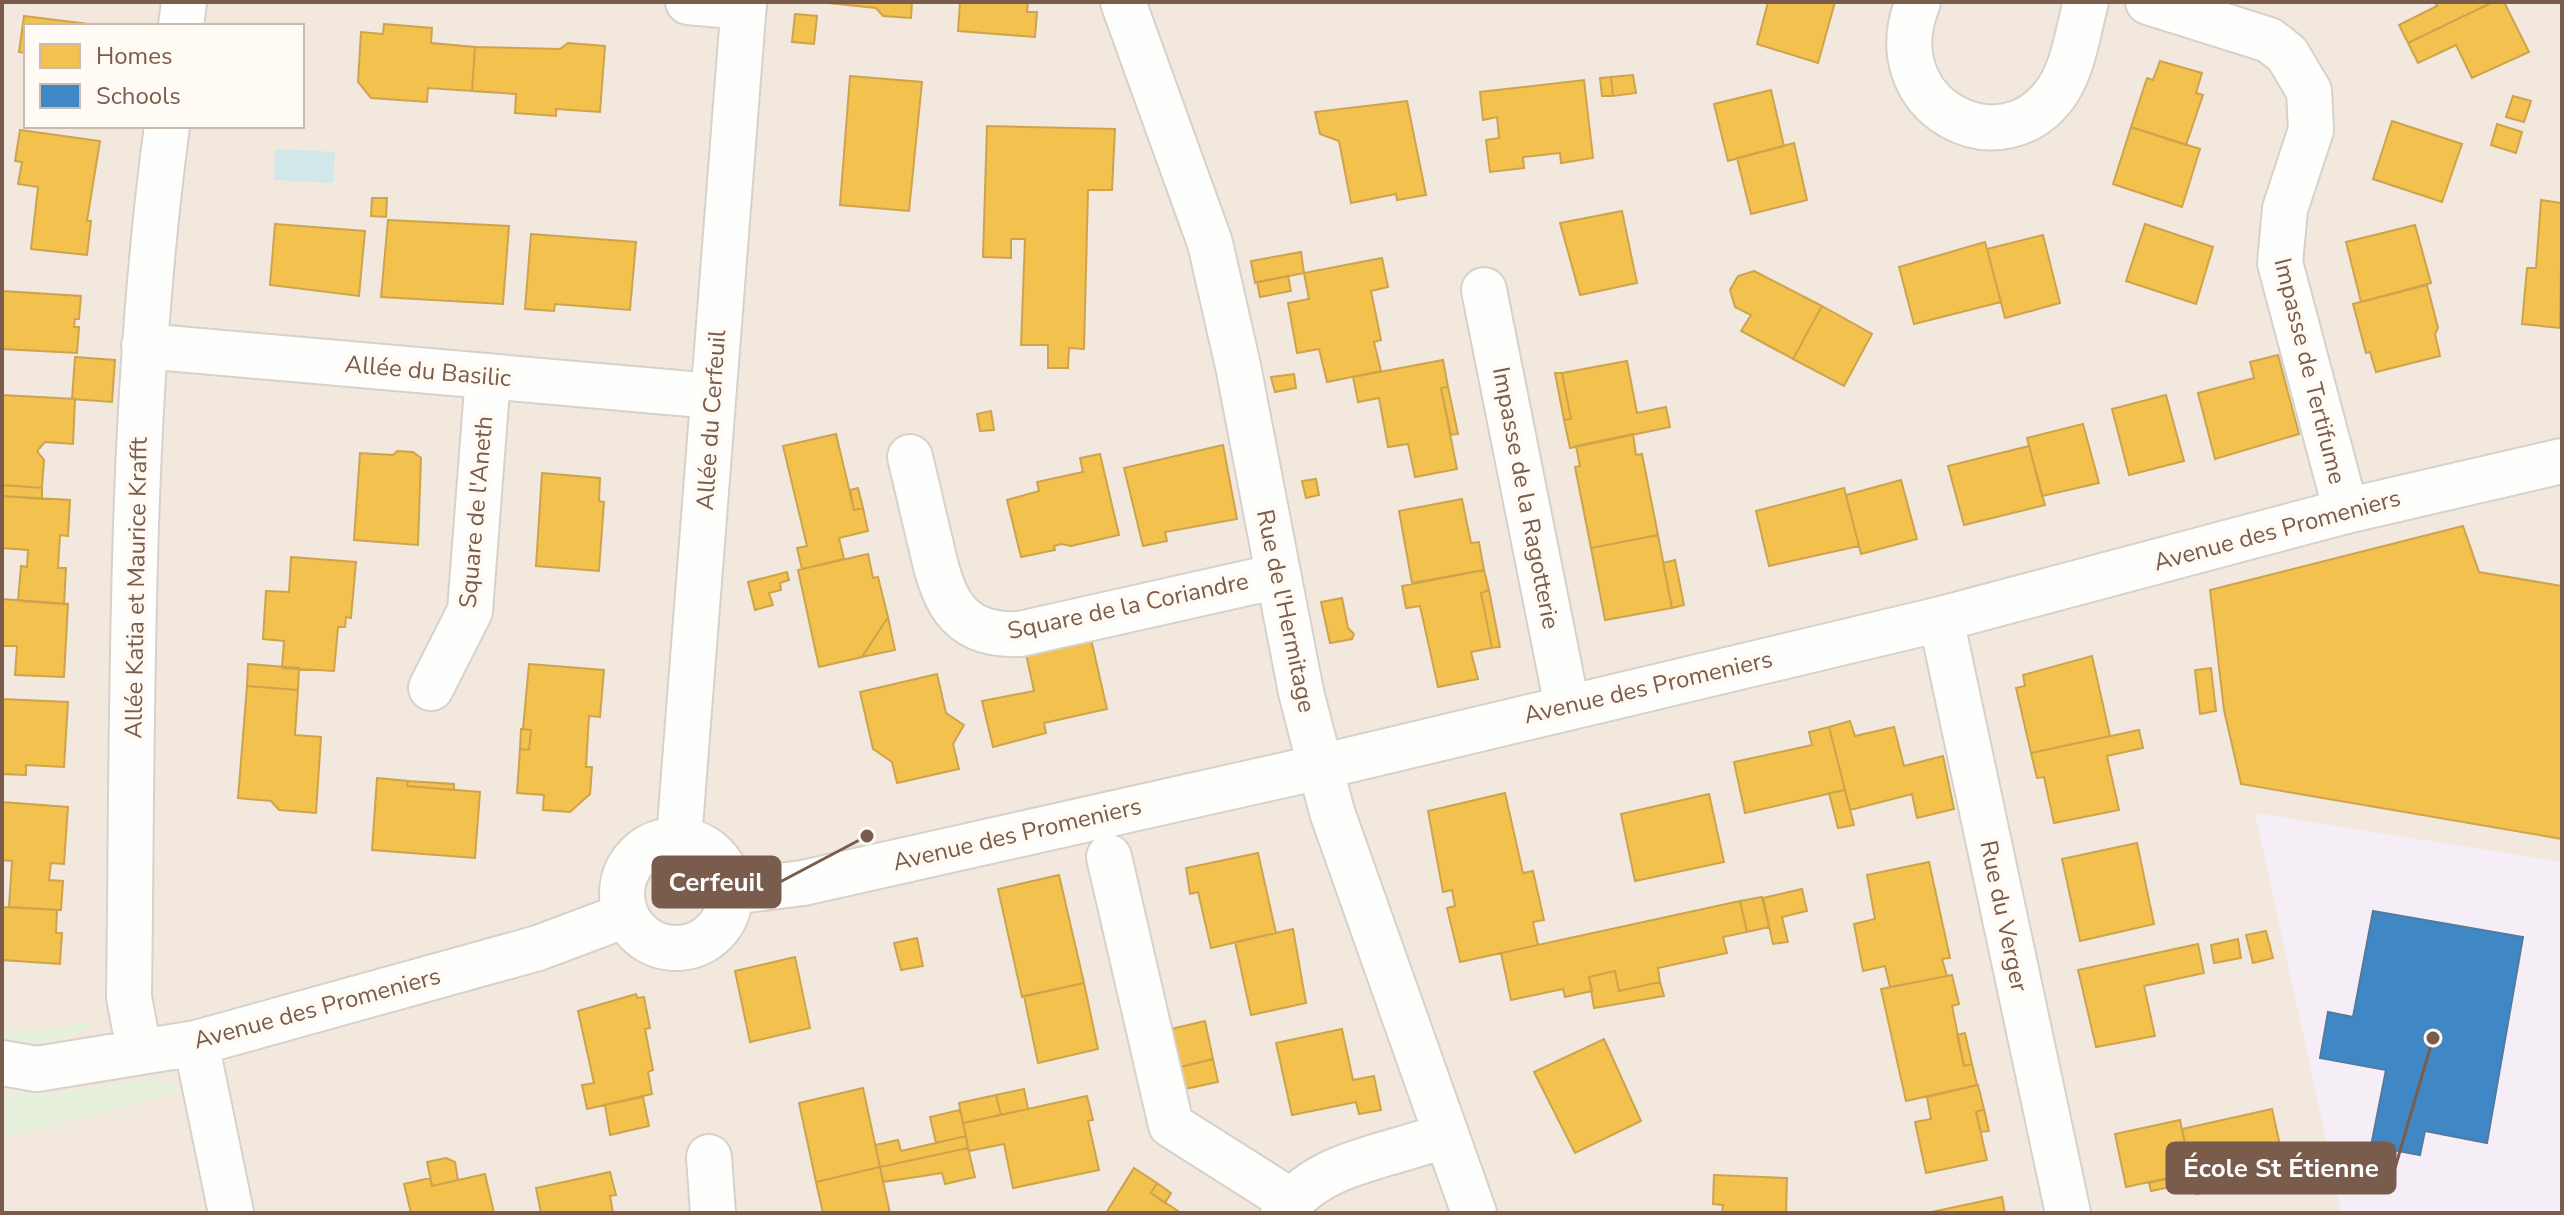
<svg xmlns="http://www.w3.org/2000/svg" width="2564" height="1215" font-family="'Nunito Sans',sans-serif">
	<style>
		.residential { fill: #f2e8de; fill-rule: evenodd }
		.education { fill: #f6eef6 }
		.green { fill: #e7f0db }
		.water { fill: #d0e8ea }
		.homes { fill: #f2c14e; stroke: #cea34e; stroke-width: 2 }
		.schools { fill: #3f88c5; stroke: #517ba1; stroke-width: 2 }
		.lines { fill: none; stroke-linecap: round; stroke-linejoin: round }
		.minor-casing { stroke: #d7d1cb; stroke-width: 48 }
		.minor { stroke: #fefefd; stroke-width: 44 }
		.labels { text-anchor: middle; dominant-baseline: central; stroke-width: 8; stroke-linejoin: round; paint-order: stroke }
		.street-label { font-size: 24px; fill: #7a5c4d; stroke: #fffaf3 }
		.leader { fill: none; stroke: #7a5c4d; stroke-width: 3 }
		.callout-dot { fill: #7a5c4d; stroke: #fffaf3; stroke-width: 3 }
		.callout { fill: #7a5c4d; stroke: #7a5c4d; stroke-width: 3 }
		.callout-label { font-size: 26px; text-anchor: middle; font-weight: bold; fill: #fff }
	</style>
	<rect width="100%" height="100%" fill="#f9f5f0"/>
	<!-- residential -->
	<path class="residential" d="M2 2H2562V1213H2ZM26 26H302V126H26Z"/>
	<!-- education -->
	<path class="education" d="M2255 813 2562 862V1213H2342Z"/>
	<!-- green -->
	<path class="green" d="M74 1024H95C65 1045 37 1045 2 1039V1029L36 1031Z
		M145 1079 175 1083 183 1092 2 1139V1092L59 1093Z"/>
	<!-- water -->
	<path class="water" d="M275 149 335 152 333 183 274 180Z"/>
	<!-- homes -->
	<path class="homes" d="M819 2H912L911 18 883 16 876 8Z
		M960 2H1028L1027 12H1037L1035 37 958 31Z
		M1768 2H1835L1818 63 1757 44Z
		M2435 2H2493L2408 43 2399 25 2437 6Z
		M2493 2H2504L2529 52 2472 78 2456 45 2418 63 2408 43Z
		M795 14 817 16 814 44 792 42Z
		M24 16 105 26H26V53L19 52Z
		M384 24 432 28 431 43 475 47 472 91 428 88 427 102 371 98 358 82 361 32 383 34Z
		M568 43 605 46 600 112 556 109V116L515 113 516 94 472 91 475 47 560 49Z
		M2160 61 2202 73 2196 93 2203 95 2186 145 2131 127 2147 78 2153 80Z
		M1633 75 1636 93 1613 96 1611 77Z
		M850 76 922 82 909 211 840 205Z
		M1611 77 1613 96H1602L1600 78Z
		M1584 80 1593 158 1561 163 1560 153 1523 157 1524 168 1490 172 1486 140 1499 138 1497 117 1483 120 1480 92Z
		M1771 90 1784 146 1728 161 1714 104Z
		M2513 96 2531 101 2524 122 2506 117Z
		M1407 101 1426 195 1397 200 1396 194 1351 203 1339 141 1320 134 1315 112Z
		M2392 121 2462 144 2442 202 2373 179Z
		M2497 124 2522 132 2516 153 2491 145Z
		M987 126 1115 129 1112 190H1088L1084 349 1069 348 1068 368H1048V345H1021L1025 239H1011V258L983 257Z
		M2131 127 2200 149 2182 207 2113 184Z
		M20 130 100 141 87 221H91L87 255 31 249 38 187 18 184 22 162 15 161Z
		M1794 143 1807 200 1751 214 1737 158Z
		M372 198H387L386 217 371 216Z
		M2541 200 2562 203 2560 328 2522 324 2527 268H2536Z
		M1622 211 1637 283 1580 295 1560 223Z
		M388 220 509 226 503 304 381 297Z
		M275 224 365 231 359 296 270 285Z
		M2145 224 2213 247 2196 304 2126 281Z
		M2415 225 2431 283 2361 302 2346 242Z
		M531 234 636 242 630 310 555 304 554 311 525 309Z
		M2043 235 2060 303 2005 318 1987 249Z
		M1985 242 2001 302 1914 324 1899 267Z
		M1301 252 1304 273 1255 283 1251 261Z
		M1382 258 1388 287 1371 291 1381 340 1374 342 1381 371 1327 382 1319 349 1297 353 1288 303 1309 299 1304 273Z
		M1754 271 1822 306 1793 359 1741 331 1751 315 1735 307 1730 290 1738 276Z
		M1288 276 1291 291 1260 297 1257 282Z
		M2427 285 2438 328 2435 334 2440 356 2376 372 2370 352 2366 353 2353 304Z
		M2 291 81 296 79 319H75L74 327H79L77 353 2 349Z
		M1822 306 1872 334 1844 386 1793 359Z
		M2278 355 2299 434 2215 459 2198 393 2254 378 2250 362Z
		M75 357 115 360 112 402 72 399Z
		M1443 360 1448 387 1441 388 1457 469 1415 477 1408 444 1388 447 1379 398 1358 402 1353 377Z
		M1627 361 1637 413 1666 407 1670 427 1570 448 1564 420 1571 419 1562 373Z
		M1555 373H1562L1571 419 1564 420Z
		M1294 374 1296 388 1275 392 1271 377Z
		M1448 387 1458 434 1451 435 1441 388Z
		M2 395 75 399 73 444 45 442 37 451 44 460 42 488 2 485Z
		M2166 395 2184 461 2129 475 2112 409Z
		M991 411 994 430 980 431 977 414Z
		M2083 424 2099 483 2042 496 2027 438Z
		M836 434 854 510 863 508 868 531 839 538 844 559 802 569 797 548 807 546 783 446Z
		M1633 434 1636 455 1642 454 1658 535 1591 548 1575 467 1580 466 1576 446Z
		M1223 445 1237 519 1165 532 1167 541 1143 546 1124 468Z
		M2029 446 2045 505 1964 525 1948 466Z
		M397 451 413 452 421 458 418 545 354 540 360 453 393 455Z
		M1100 454 1119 535 1071 546 1061 544 1054 546 1055 550 1021 557 1007 500 1039 491 1037 482 1083 472 1080 458Z
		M542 473 600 478 599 501 604 502 599 571 536 566Z
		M1316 479 1319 495 1306 498 1302 481Z
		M1901 480 1917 539 1861 554 1846 495Z
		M2 485 42 488V499L2 496Z
		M858 488 863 508 854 510 850 490Z
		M1844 488 1859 546 1769 566 1756 511Z
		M2 496 70 500 68 536 60 535 58 568H66L64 604 18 601 21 566 27 567 28 550 2 548Z
		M1462 499 1471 543 1479 542 1484 570 1412 583 1399 511Z
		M2463 526 2479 572 2562 586V839L2241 784 2224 710 2210 590Z
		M1658 535 1672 608 1605 620 1591 548Z
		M868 554 873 578 878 577 888 617 862 657 819 667 798 570Z
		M291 557 356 562 351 618 346 617 345 627H338L334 671 282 668 284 641 263 639 266 591 289 592Z
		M1675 560 1684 605 1672 608 1663 563Z
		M1484 570 1489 590 1481 593 1492 648 1471 652 1478 679 1438 687 1420 606 1406 608 1402 586Z
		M787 572 789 580 780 583 781 590 769 593 773 605 755 610 748 582Z
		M1489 590 1500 647 1492 648 1481 593Z
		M1342 598 1348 628 1354 634 1352 639 1330 643 1321 602Z
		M2 599 68 604 64 677 15 675 17 646H2Z
		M888 617 895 650 862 657Z
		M1091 639 1107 709 1044 723 1046 733 993 747 982 701 1034 691 1026 654Z
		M2092 656 2110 736 2031 753 2016 688 2025 686 2023 675Z
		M248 664 299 668 298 690 247 686Z
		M529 664 604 670 600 717 589 716 586 767H592L590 794 570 812 543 810 544 795 517 793 520 749 529 750 531 730 523 729Z
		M2211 668 2216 711 2200 714 2195 670Z
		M937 674 946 713 964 725 953 744 959 769 897 783 892 762 873 749 860 692Z
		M247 686 298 690 295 735 321 737 316 813 279 810 271 801 238 798Z
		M2 699 68 702 64 767 26 765V775L2 774Z
		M1850 721 1855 736 1894 727 1904 766 1943 756 1954 809 1917 818 1912 794 1850 810 1829 727Z
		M1829 727 1845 790 1745 813 1734 762 1812 745 1809 732Z
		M521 729 531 730 529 750 520 749Z
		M2139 730 2143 748 2107 756 2119 810 2054 823 2044 777 2037 778 2031 753Z
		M377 778 408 781 407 786 480 792 475 858 372 850Z
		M408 781 454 784V790L407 786Z
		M1845 790 1854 825 1838 828 1829 793Z
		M1505 793 1523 873 1533 871 1544 920 1533 922 1538 945 1460 962 1447 908 1455 906 1452 890 1443 892 1428 811Z
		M1709 794 1724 862 1635 881 1621 814Z
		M2 802 68 807 64 864 51 863 49 880 63 881 61 910 9 907 12 861 2 860Z
		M2137 843 2154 924 2080 941 2062 859Z
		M1258 853 1276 933 1211 948 1198 892 1190 894 1186 868Z
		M1929 862 1950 958 1942 959 1947 976 1890 987 1885 966 1863 971 1854 924 1875 919 1867 875Z
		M1059 875 1084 983 1022 997 998 889Z
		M1802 889 1807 911 1782 917 1788 942 1773 944 1763 898Z
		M1762 897 1769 927 1747 932 1740 901Z
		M1740 901 1747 932 1723 937 1727 953 1658 968 1660 982 1619 991 1615 971 1589 977 1592 991 1565 997 1563 989 1511 1000 1501 953Z
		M2 907 57 910 56 933H62L60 964 2 960Z
		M1293 929 1306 1003 1251 1015 1235 942Z
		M2266 931 2273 958 2253 963 2246 935Z
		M917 938 923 966 901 970 894 943Z
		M2238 939 2241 958 2214 963 2211 945Z
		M2198 944 2204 973 2144 986 2155 1036 2096 1047 2078 970Z
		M795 957 810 1028 750 1042 735 971Z
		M1615 971 1619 991 1660 982 1664 996 1594 1008 1589 977Z
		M1952 975 1959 1004 1952 1006 1964 1066 1972 1064 1977 1085 1906 1101 1881 989Z
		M1084 983 1098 1049 1038 1063 1024 996Z
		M636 994 637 998 644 997 650 1028 645 1029 653 1070 648 1072 652 1094 587 1109 582 1085 594 1083 578 1011Z
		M1205 1021 1213 1059 1180 1067 1171 1029Z
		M1342 1029 1353 1080 1374 1076 1381 1110 1359 1114 1356 1102 1292 1115 1276 1043Z
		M1965 1033 1972 1064 1964 1066 1957 1035Z
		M1604 1039 1641 1121 1575 1153 1534 1072Z
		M1213 1059 1218 1082 1185 1089 1180 1067Z
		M1978 1085 1984 1109 1976 1112 1987 1160 1926 1173 1915 1122 1931 1119 1927 1097Z
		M863 1088 880 1167 816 1182 799 1103Z
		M1024 1089 1028 1109 1001 1115 996 1095Z
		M996 1095 1001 1115 963 1123 959 1103Z
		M1087 1096 1093 1120 1088 1121 1099 1170 1013 1188 1004 1144 969 1151 963 1123Z
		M643 1097 649 1126 610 1135 605 1105Z
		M1984 1109 1989 1131 1981 1132 1976 1112Z
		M2272 1109 2285 1168 2242 1177 2244 1185 2196 1194 2182 1129Z
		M960 1110 966 1136 936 1143 930 1117Z
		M2180 1120 2191 1173 2126 1187 2115 1134Z
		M966 1136 968 1148 880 1167 875 1145 898 1140 901 1151Z
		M968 1148 975 1177 945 1184 942 1173 883 1182 880 1167Z
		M446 1158 455 1162 458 1180 432 1186 427 1162Z
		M880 1167 890 1213H823L816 1182Z
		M1134 1168 1157 1183 1151 1193 1181 1213H1106Z
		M610 1172 616 1195 610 1196 613 1213H541L536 1188Z
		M2191 1173 2194 1182 2151 1191 2149 1183Z
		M485 1174 494 1213H411L404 1184 430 1178 432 1186Z
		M1714 1175 1787 1178 1786 1213H1722L1723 1205 1713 1204Z
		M1157 1183 1171 1193 1165 1203 1151 1193Z
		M2002 1197 2005 1213H1927Z"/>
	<!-- schools -->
	<path class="schools" d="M2373 911 2523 937 2487 1143 2425 1131 2420 1155 2371 1146 2386 1070 2320 1058 2328 1012 2353 1017Z"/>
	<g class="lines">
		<defs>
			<path id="minor" d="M688 2 744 7
				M1123 2 1210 243 1238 366 1301 692 1332 812 1474 1213
				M1918 2C1875 106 2003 173 2058 90 2074 65 2078 31 2086 2
				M2148 2 2269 40 2287 54 2309 91 2311 130 2285 209 2280 263 2346 511
				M181 26 184 2
				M1484 290 1567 706
				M144 346 713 396
				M910 457C917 485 923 513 930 541 942 595 953 637 1020 634L1278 576
				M1941 619 2068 1213
				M431 688 470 611 488 376
				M679 839 744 2
				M622 894a54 54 0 1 1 108 0a54 54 0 1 1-108 0Z
				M1109 857 1171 1125 1291 1201
				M730 892 803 883 1320 767 1941 619 2346 511 2562 461
				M196 1043 231 1213
				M139 1051 129 997C133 707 128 415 167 126
				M2 1063 37 1069 196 1043 538 948 626 915
				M709 1157 713 1213
				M1283 1213C1316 1161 1391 1157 1444 1135"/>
		</defs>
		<!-- minor casing -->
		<use href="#minor" class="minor-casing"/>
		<!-- minor -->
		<use href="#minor" class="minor"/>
	</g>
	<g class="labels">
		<!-- street labels -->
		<g class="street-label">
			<text transform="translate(428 371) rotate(5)">Allée du Basilic</text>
			<text transform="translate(2310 371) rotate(76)">Impasse de Tertifume</text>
			<text transform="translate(711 420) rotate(-86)">Allée du Cerfeuil</text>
			<text transform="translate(1526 498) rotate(79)">Impasse de la Ragotterie</text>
			<text transform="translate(476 512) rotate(-85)">Square de l'Aneth</text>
			<text transform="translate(2277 530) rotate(-15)">Avenue des Promeniers</text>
			<text transform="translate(136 588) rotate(-89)">Allée Katia et Maurice Krafft</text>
			<text transform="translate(1128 606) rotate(-12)">Square de la Coriandre</text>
			<text transform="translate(1286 611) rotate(78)">Rue de l'Hermitage</text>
			<text transform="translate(1648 687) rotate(-13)">Avenue des Promeniers</text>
			<text transform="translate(1017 834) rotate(-13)">Avenue des Promeniers</text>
			<text transform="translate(2004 916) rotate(78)">Rue du Verger</text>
			<text transform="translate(317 1008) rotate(-15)">Avenue des Promeniers</text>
		</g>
	</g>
	<!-- callouts -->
	<path class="leader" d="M867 836L780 882M2433 1038L2395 1168"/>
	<g class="callout-dot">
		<circle cx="867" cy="836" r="8"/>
		<circle cx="2433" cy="1038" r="8"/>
	</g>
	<g class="callout">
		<rect x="653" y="857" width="127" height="50" rx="8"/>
		<rect x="2167" y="1143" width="228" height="50" rx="8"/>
	</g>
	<g class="callout-label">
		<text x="716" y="891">Cerfeuil</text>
		<text x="2281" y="1177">École St Étienne</text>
	</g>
	<!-- border -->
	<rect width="2564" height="1215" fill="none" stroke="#7a5c4d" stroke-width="8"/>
	<!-- legend -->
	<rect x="24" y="24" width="280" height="104" fill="#fffaf3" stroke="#cabbb1" stroke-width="2"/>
	<rect x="40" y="44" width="40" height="24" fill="#f2c14e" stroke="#cabbb1" stroke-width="2"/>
	<text x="96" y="64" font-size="24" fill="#7a5c4d">Homes</text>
	<rect x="40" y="84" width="40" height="24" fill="#3f88c5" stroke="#cabbb1" stroke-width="2"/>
	<text x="96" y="104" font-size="24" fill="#7a5c4d">Schools</text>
</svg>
